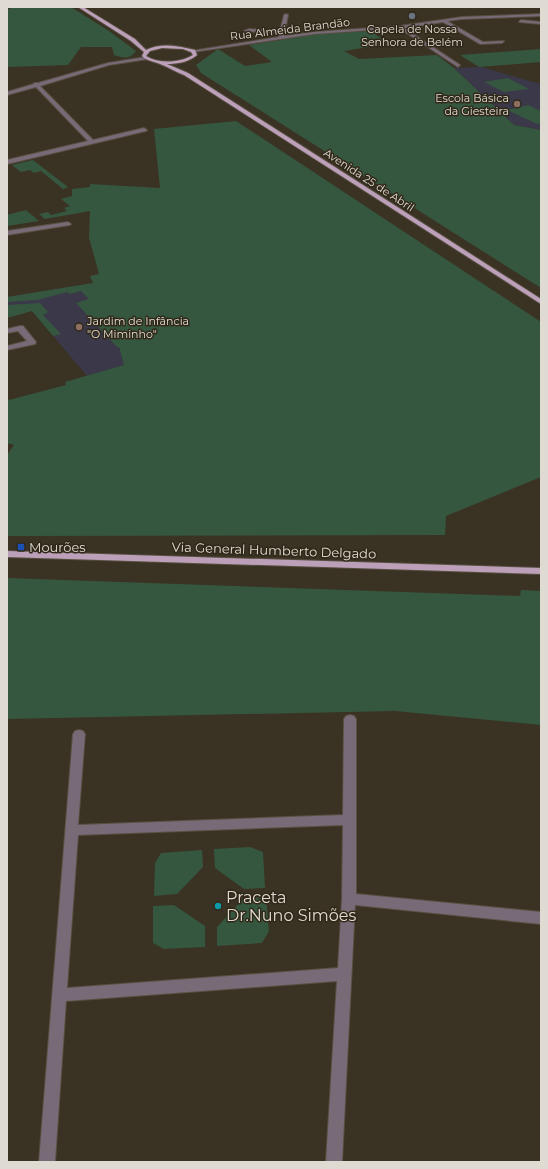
<svg xmlns="http://www.w3.org/2000/svg" width="548" height="1169" font-family="Montserrat,sans-serif">
	<style>
		.education { fill: #3a3849 }
		.green { fill: #36573f }
		.lines { fill: none; stroke-linecap: round; stroke-linejoin: round }
		.minor-casing { stroke: #585042; stroke-width: 2 }
		.major-casing { stroke: #585042; stroke-width: 2 }
		.minor { fill: #786a77; fill-rule: evenodd }
		.major { fill: #bca0ba; fill-rule: evenodd }
		.worship-dot { fill: #6b7280; stroke: #302819; stroke-width: 1.5 }
		.education-dot { fill: #8d6e63; stroke: #302819; stroke-width: 1.5 }
		.transit-dot { fill: #1a4fb4; stroke: #302819; stroke-width: 1.5 }
		.culture-dot { fill: #0f9aa8; stroke: #302819; stroke-width: 1.5 }
		.labels { text-anchor: middle; dominant-baseline: central; stroke-width: 3; stroke-linejoin: round; paint-order: stroke }
		.far-street-label { font-size: 11px; fill: #e0dbd2; stroke: #302819 }
		.far-poi-label { font-size: 11px; fill: #e0dbd2; stroke: #302819 }
		.poi-label { font-size: 13px; fill: #e0dbd2; stroke: #302819; text-anchor: start }
		.street-label { font-size: 13px; fill: #e0dbd2; stroke: #302819 }
		.near-poi-label { font-size: 16px; fill: #e0dbd2; stroke: #302819; text-anchor: start }
	</style>
	<rect width="100%" height="100%" fill="#3a3223"/>
	<!-- education -->
	<path class="education" d="M481 67 541 84V130L514 125 454 68Z
		M101 282 124 365 87 376 32 311 7 318V297Z"/>
	<!-- green -->
	<path class="green" d="M12 7H71L109 31 136 51C129 60 123 58 114 55L112 47H81L68 65 7 67V10Z
		M371 31 388 44 344 51 359 59 437 55 454 68 514 125 541 130V288L201 73 196 65 218 49 245 66 272 62 249 45 317 34Z
		M541 49V62L479 67 460 55Z
		M508 78 529 89 504 92 484 82Z
		M528 105 541 111V123L537 124 507 110Z
		M236 121 541 322V477L446 516 445 535 7 536V455L14 445 7 443V398L9 400 66 385 65 382 124 365 119 347H117L76 303 89 299 81 291 70 294 67 292 37 300 7 302V297L93 283 90 276 99 274 89 238 90 211 45 219 39 214 48 212 51 215 67 211 64 208 70 206 61 199 72 196V189L90 187V184L160 188 154 129Z
		M33 160 68 187 63 189 41 171 34 173 30 170 21 172 12 165Z
		M26 210 39 221 7 226V215Z
		M40 303 48 312 43 315 61 334 53 336 32 311 7 318V305Z
		M7 578 520 596 521 590 541 591V725L395 711 7 719Z
		M250 847 263 852 265 888 244 889 215 868 214 849Z
		M202 850 203 867 177 894 154 896 155 863 161 853Z
		M266 897 269 931 262 943 217 946V927L243 899Z
		M174 905 205 926V947L164 949 153 943V906Z"/>
	<g class="lines">
		<defs>
			<path id="minor" d="M286 14 288 15 284 36 314 32 400 26 462 17 541 14V16L462 19 447 21 483 42 504 41 502 43 480 44 443 22 404 28 460 65 458 67 399 28 314 34 193 52 191 51 279 37 280 33 244 31 249 29 280 31 284 15Z
				M521 20 541 22V24L519 22Z
				M146 57 148 59 109 65 40 86 93 140 144 128 147 130 146 131 7 164V160L88 141 36 87 7 95V92L34 84V83H38L108 63Z
				M68 222 71 224 70 225 7 235V231Z
				M20 326H23L36 342 35 344 7 350V346L27 341 18 331 7 333V329Z
				M350 715 354 716 356 719V894L541 912V924L355 905 342 1162H326L337 981 66 1001 55 1162H39L73 734 75 731 79 730 83 731 85 734 78 825 343 815 344 719 346 716ZM343 825 342 899 338 968 67 988 78 835Z"/>
			<path id="major" d="M78 7H83L135 39 146 50C161 42 180 46 195 50L197 55C189 62 177 64 167 64L188 73 541 299V304L184 75C176 72 168 67 160 64 153 61 147 61 142 56L144 52 131 41ZM162 48 183 49 191 52 193 55C180 63 159 64 146 56L150 51Z
				M7 551 541 568V574L7 557Z"/>
		</defs>
		<!-- minor casing -->
		<use href="#minor" class="minor-casing"/>
		<!-- major casing -->
		<use href="#major" class="major-casing"/>
		<!-- minor -->
		<use href="#minor" class="minor"/>
		<!-- major -->
		<use href="#major" class="major"/>
	</g>
	<!-- markers -->
	<circle class="worship-dot" cx="412" cy="16" r="4"/>
	<g class="education-dot">
		<circle cx="517" cy="104" r="4"/>
		<circle cx="79" cy="327" r="4"/>
	</g>
	<rect class="transit-dot" x="17" y="543" width="8" height="8" rx="2"/>
	<circle class="culture-dot" cx="218" cy="906" r="4"/>
	<g class="labels">
		<!-- far-street labels -->
		<g class="far-street-label">
			<text transform="translate(290 29) rotate(-7)">Rua Almeida Brandão</text>
			<text transform="translate(369 180) rotate(33)">Avenida 25 de Abril</text>
		</g>
		<!-- far-poi labels -->
		<g class="far-poi-label">
			<text x="412" y="29">Capela de Nossa<tspan x="412" dy="13">Senhora de Belém</tspan></text>
			<text x="509" y="98" text-anchor="end">Escola Básica<tspan x="509" dy="13">da Giesteira</tspan></text>
			<text x="87" y="321" text-anchor="start">Jardim de Infância<tspan x="87" dy="13">"O Miminho"</tspan></text>
		</g>
		<!-- poi labels -->
		<g class="poi-label">
			<text x="29" y="547">Mourões</text>
		</g>
		<!-- street labels -->
		<g class="street-label">
			<text transform="translate(274 550) rotate(2)">Via General Humberto Delgado</text>
		</g>
		<!-- near-poi labels -->
		<g class="near-poi-label">
			<text x="226" y="897">Praceta<tspan x="226" dy="18">Dr.Nuno Simões</tspan></text>
		</g>
	</g>
	<!-- border -->
	<rect width="548" height="1169" fill="none" stroke="#e0dbd2" stroke-width="16"/>
</svg>
